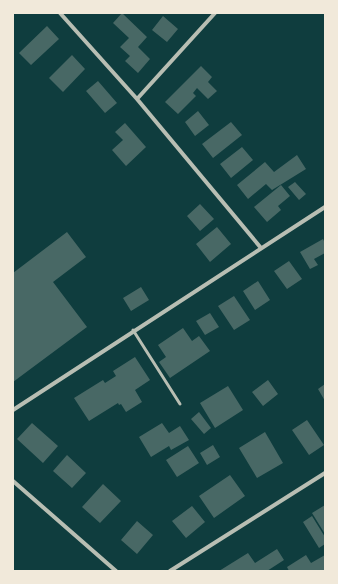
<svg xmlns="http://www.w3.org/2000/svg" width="338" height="584" font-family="Barlow,sans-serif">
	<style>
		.building { fill: #486865 }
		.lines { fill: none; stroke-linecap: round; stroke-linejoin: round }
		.service { stroke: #b8beb3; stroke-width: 3 }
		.minor { stroke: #b8beb3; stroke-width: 4 }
	</style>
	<rect width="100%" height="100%" fill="#0f3d3e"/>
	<!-- building -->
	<path class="building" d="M122 13 147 37 138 47 150 59 138 73 125 61 130 56 120 47 129 38 113 23Z
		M163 16 178 29 167 42 152 30Z
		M47 26 59 39 31 65 19 53Z
		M72 55 85 69 63 92 49 78Z
		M201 66 212 77 208 82 217 91 208 99 197 88 193 93 196 96 178 114 165 102Z
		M98 81 117 103 105 113 86 91Z
		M198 111 209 125 195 136 185 122Z
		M231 122 242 135 213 158 202 144Z
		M125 123 146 147 126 166 112 150 123 140 115 132Z
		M242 147 253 160 231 178 220 164Z
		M297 155 306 169 272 190 266 184 248 199 237 185 265 162 274 172Z
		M295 182 306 194 299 200 288 187Z
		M281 185 290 196 278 206 281 210 267 222 254 207Z
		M200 204 214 219 200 231 187 216Z
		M217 227 231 244 210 262 196 244Z
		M67 232 86 257 53 282 87 327 13 382V273Z
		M323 239 325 243V253L314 259 318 265 310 269 300 252Z
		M289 261 302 279 287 289 274 271Z
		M258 281 270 300 255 310 243 291Z
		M141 287 149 300 131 311 123 298Z
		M234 296 250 320 234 330 218 306Z
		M210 313 219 327 205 335 196 321Z
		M183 328 192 341 199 336 210 351 170 378 159 362 166 357 158 345Z
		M135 357 150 380 135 390 142 402 126 412 121 404 119 405 118 403 89 421 74 398 103 380 105 383 116 376 113 371Z
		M268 380 278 394 263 406 252 392Z
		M325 384V401L318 389Z
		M228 386 243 410 215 428 200 403Z
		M199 412 211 428 204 434 191 419Z
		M307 420 324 445 309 455 292 430Z
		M32 423 58 446 43 463 17 439Z
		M162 423 169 433 180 426 189 440 171 450 169 446 151 457 139 437Z
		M265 432 283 463 257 478 239 448Z
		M213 445 220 457 207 465 200 453Z
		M188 446 199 463 177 477 166 460Z
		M67 455 86 473 72 488 53 471Z
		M230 475 245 496 214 518 199 496Z
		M103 484 121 501 100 523 82 507Z
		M325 505V534L312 513Z
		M192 506 205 522 186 538 172 521Z
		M312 516 325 537V544L319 548 303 522Z
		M137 521 153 535 137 554 121 540Z
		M277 549 284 560 267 571H219L248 553 255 563Z
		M306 555 311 563 325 555V571H289L287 567Z"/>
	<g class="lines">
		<!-- service -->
		<path class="service" d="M133 330 180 404"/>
		<!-- minor -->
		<path class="minor" d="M60 13 137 99 261 248
			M137 99 215 13
			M13 410 325 207
			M13 481 116 571
			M170 571 325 473"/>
	</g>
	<!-- border -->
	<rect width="338" height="584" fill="none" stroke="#f1e9da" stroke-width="28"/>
</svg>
